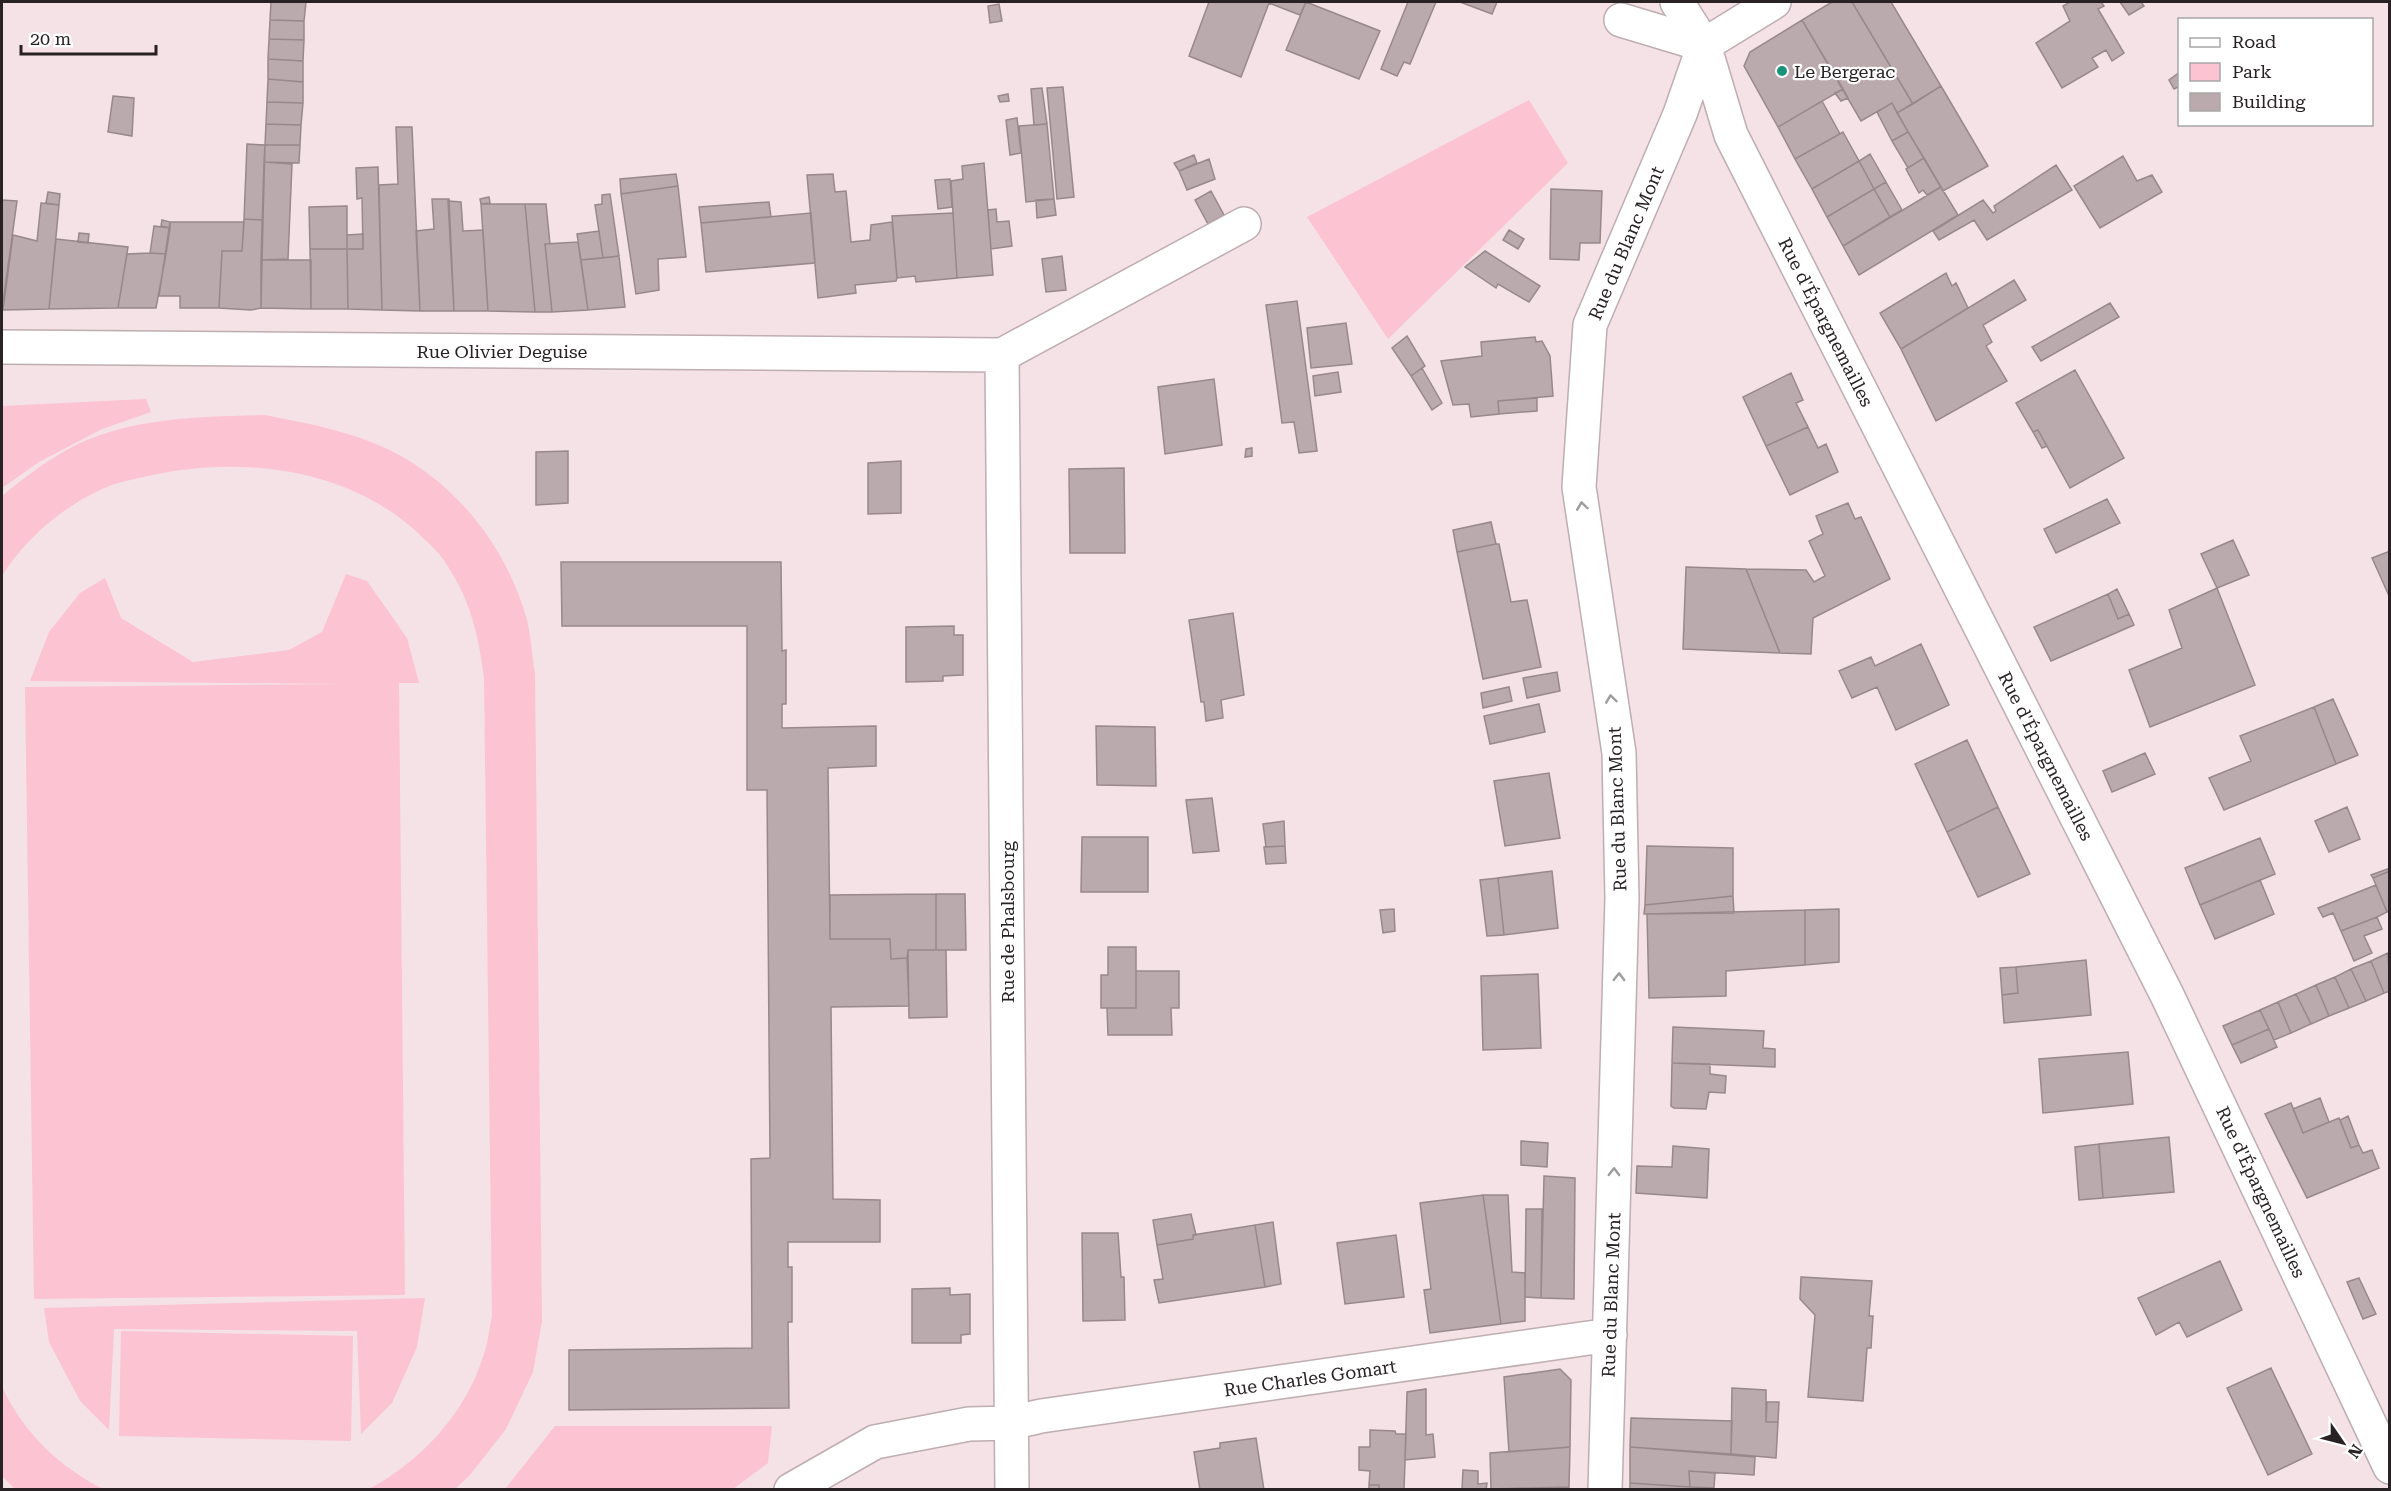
<svg xmlns="http://www.w3.org/2000/svg" width="2391" height="1491" font-family="'Roboto Serif',serif">
	<style>
		.green { fill: #fcc3d2 }
		.building { fill: #baa9ad; stroke: #98888c; stroke-width: 1.5 }
		.lines { fill: none; stroke-linecap: round; stroke-linejoin: round }
		.street-casing { stroke: #beadb1; stroke-width: 36 }
		.secondary-casing { stroke: #beadb1; stroke-width: 36 }
		.street { stroke: #fff; stroke-width: 33 }
		.secondary { stroke: #fff; stroke-width: 33 }
		.oneway { stroke: #9e9c9c }
		.poi-dot { fill: #179379; stroke: #fff; stroke-width: 2 }
		.labels { text-anchor: middle; dominant-baseline: central; stroke-width: 4.5; stroke-linejoin: round; paint-order: stroke }
		.poi-label { font-size: 18px; fill: #282224; stroke: #fff; text-anchor: start }
		.street-label { font-size: 18px; fill: #282224; stroke: #fff }
	</style>
	<rect width="100%" height="100%" fill="#f4e2e6"/>
	<!-- green -->
	<path class="green" d="M1529 100 1568 163 1388 339 1307 217Z
		M146 399 151 412 102 429 39 462 2 488V406Z
		M265 415C311 424 360 433 401 456 463 491 508 552 527 620 531 637 532 656 535 674L542 1321 533 1372 506 1429 470 1475 455 1489H369C421 1461 465 1414 483 1357 488 1344 489 1330 492 1316L484 678C478 632 470 598 443 559 438 552 431 545 424 539 355 469 245 455 152 475 135 479 116 482 100 490 60 509 25 539 2 576V496C25 477 51 457 78 444 136 417 202 417 265 415Z
		M346 574 367 581 407 638 419 683H399L405 1295 34 1299 25 687 347 684 30 681 49 632 80 593 105 578 121 618 193 662 289 650 322 632Z
		M425 1298 417 1347 392 1403 361 1434 357 1331 114 1329 109 1430 80 1401 49 1342 44 1308Z
		M121 1331 353 1336 351 1441 119 1436Z
		M2 1387C25 1434 57 1465 103 1489H15L2 1476Z
		M555 1426H772L768 1463 733 1489H505Z"/>
	<!-- building -->
	<path class="building" d="M271 2H306L304 21 270 20Z
		M1209 2H1306L1300 15 1269 3 1241 77 1189 56Z
		M1306 2 1380 31 1359 79 1286 50Z
		M1408 2H1436L1410 64 1404 62 1397 76 1381 69Z
		M1460 2H1497L1492 14Z
		M1832 2H1852L1913 104 1897 113 1892 103 1861 121 1802 20Z
		M1852 2H1891L1941 86 1913 104Z
		M2070 2H2101L2104 6 2098 9 2124 53 2112 61 2106 50 2092 58 2098 67 2062 88 2036 43 2070 21 2063 6Z
		M2120 2H2141L2144 6 2129 15Z
		M999 4 1002 21 990 23 988 6Z
		M270 20 304 21V40L269 39Z
		M1802 20 1843 89 1778 127 1744 66 1750 52Z
		M269 39 304 40 303 61 268 59Z
		M268 59 303 61V82L268 79Z
		M2180 72V86L2174 89 2169 80Z
		M268 79 303 82V103L267 102Z
		M1941 86 1988 166 1943 191 1897 113Z
		M1063 87 1074 197 1057 199 1047 88Z
		M1042 88 1047 124 1034 125 1031 89Z
		M1843 89 1848 98 1841 101 1835 93Z
		M1008 94 1009 101 1000 102 998 96Z
		M113 96 134 98 132 136 108 132Z
		M1822 101 1840 134 1795 159 1778 127Z
		M267 102 303 103 301 125 266 124Z
		M1892 103 1908 132 1892 141 1877 112Z
		M1017 118 1021 153 1010 155 1006 120Z
		M266 124 301 125 300 145H265Z
		M1047 124 1054 199 1026 202 1019 126Z
		M396 127H412L420 311 382 310 379 185 398 184Z
		M1843 132 1859 161 1812 189 1795 159Z
		M1908 132 1924 158 1908 168 1892 141Z
		M247 144 265 145 263 220 244 219Z
		M265 145H300L299 163 264 162Z
		M1870 154 1886 182 1874 189 1859 161Z
		M1194 155 1197 163 1179 171 1174 163Z
		M2123 156 2137 181 2152 175 2162 192 2100 228 2074 186Z
		M1924 158 1941 187 1927 195 1923 190 1919 193 1906 169Z
		M1209 159 1215 179 1187 190 1179 171Z
		M1859 161 1874 189 1827 217 1812 189Z
		M264 162 292 164 288 259 261 260Z
		M984 163 993 275 957 278 951 181 963 179 962 166Z
		M2056 165 2072 190 1987 240 1974 220 1939 240 1933 231 1983 200 1993 213 1996 211 1994 206Z
		M378 167 382 310 348 309 347 249H363L362 198 357 199 356 168Z
		M676 174 678 186 621 194 620 179Z
		M833 174 835 192 846 191 851 242 870 240 871 225 892 222 897 278 896 281 855 285 856 293 818 298 807 175Z
		M950 179 952 207 938 209 935 180Z
		M1886 182 1902 210 1890 217 1874 189Z
		M678 186 686 257 658 259 659 290 636 294 621 194Z
		M1941 187 1958 215 1859 275 1843 246Z
		M1551 189 1602 191 1600 243H1580L1579 260 1550 259Z
		M1874 189 1890 217 1843 246 1827 217Z
		M1211 191 1224 215 1208 224 1195 200Z
		M48 192 60 194 59 205 46 203Z
		M610 194 619 256 603 258 595 205 602 204V195Z
		M489 197 490 203 481 204 480 199Z
		M432 199H449L454 311H420L416 231 434 229Z
		M1054 199 1056 215 1037 218 1036 200Z
		M2 200 17 201 2 310Z
		M448 201 461 202 463 231 483 230 488 311H454Z
		M769 202 771 217 701 223 699 207Z
		M41 203 59 205 49 309 3 310 13 235 37 241Z
		M481 204H525L535 312 488 311Z
		M525 204H546L550 244H545L552 312H535Z
		M347 206V249H310L309 207Z
		M996 209 997 222 1009 221 1012 246 991 249 988 210Z
		M811 213 815 263 706 272 701 223Z
		M953 213 957 278 916 282 915 276 897 278 892 216Z
		M244 219 263 220 261 308 251 310 219 308 222 251H242Z
		M162 220 170 222V228L161 226Z
		M170 222H244L242 251H222L219 308H180V296H159Z
		M154 226 170 228 166 254 150 253Z
		M1509 230 1524 239 1518 249 1503 240Z
		M599 231 603 258 581 260 577 234Z
		M79 233 89 234 88 243 78 242Z
		M363 234V249H347V235Z
		M56 239 128 247 118 308 49 309Z
		M578 242 588 310 552 312 545 244Z
		M310 249H347L348 309H311Z
		M1485 251 1540 286 1529 302 1498 284 1496 288 1465 267Z
		M150 253 166 254 156 308H118L127 254Z
		M619 256 625 307 588 310 581 260Z
		M1062 256 1066 290 1046 292 1042 259Z
		M261 260H311V309L261 308Z
		M1946 273 1952 286 1956 283 1968 308 1901 349 1880 313Z
		M2014 280 2026 300 1983 325 1992 342 1986 346 2007 381 1936 421 1901 349Z
		M1297 301 1317 451 1299 453 1294 422 1282 423 1266 305Z
		M2110 303 2119 317 2041 361 2032 347Z
		M1346 323 1352 364 1311 368 1307 328Z
		M1407 336 1425 366 1411 376 1392 348Z
		M1535 337 1536 342 1542 341 1550 356 1553 396 1498 401 1499 414 1471 417 1469 404 1453 405 1441 361 1482 356 1481 342Z
		M1422 368 1442 403 1432 410 1411 376Z
		M2075 370 2124 458 2070 488 2038 430 2033 432 2016 403Z
		M1338 372 1341 392 1315 396 1313 376Z
		M1791 373 1803 400 1796 403 1808 427 1766 446 1743 397Z
		M1214 379 1222 445 1165 454 1158 387Z
		M1537 398V411L1499 414 1498 401Z
		M1808 427 1818 448 1826 444 1838 472 1790 495 1766 446Z
		M2038 430 2047 446 2042 448 2033 432Z
		M1252 448V456L1245 457 1246 449Z
		M568 451V503L536 505V452Z
		M901 461V513L868 514V463Z
		M1124 468 1125 553H1070L1069 469Z
		M2107 499 2120 523 2056 553 2044 529Z
		M1848 503 1855 519 1861 517 1890 579 1813 618 1811 654 1780 653 1746 569 1806 570 1814 582 1825 576 1809 541 1823 534 1816 516Z
		M1491 522 1496 544 1457 552 1453 530Z
		M2233 540 2249 575 2217 588 2201 554Z
		M1496 544H1499L1511 602 1527 600 1541 667 1483 679 1457 552Z
		M2390 551V598L2372 558Z
		M561 562H781L782 651 786 650V704H782V728L876 726V766L828 768 830 939H890L891 959 907 958 909 1006 831 1007 833 1199 880 1200V1242H788V1267H792V1322H788L789 1408 569 1410V1350L752 1348 751 1159 770 1158 767 790H747V626H562Z
		M1686 567 1746 569 1780 653 1683 649Z
		M2217 588 2255 685 2150 727 2129 670 2182 648 2169 610Z
		M2117 589 2129 614 2118 619 2108 594Z
		M2108 594 2118 619 2129 614 2134 625 2051 661 2034 627Z
		M1233 613 1244 695 1221 700 1223 718 1206 721 1204 702H1201L1189 620Z
		M954 626V635H963V675L943 676V681L906 682V627Z
		M1921 644 1949 705 1896 730 1877 687 1852 698 1839 671 1871 657 1875 666Z
		M1557 672 1560 691 1527 698 1523 678Z
		M1509 687 1512 701 1483 708 1481 693Z
		M2333 699 2358 755 2336 764 2314 707Z
		M1539 704 1545 732 1490 744 1484 716Z
		M2314 707 2336 764 2224 810 2209 778 2251 761 2240 736Z
		M1096 726 1155 727 1156 786 1097 785Z
		M1967 740 1998 807 1947 832 1915 764Z
		M2145 753 2155 774 2112 792 2103 771Z
		M1549 773 1560 838 1505 846 1494 781Z
		M1212 798 1219 851 1193 853 1186 800Z
		M1998 807 2030 874 1978 897 1947 832Z
		M2347 807 2360 839 2329 852 2315 821Z
		M1284 821 1285 846 1266 847 1263 824Z
		M1082 837H1148V892H1081Z
		M2260 838 2275 874 2200 905 2185 868Z
		M1285 846 1286 863 1266 864 1264 847Z
		M1647 846 1733 848V896L1645 905Z
		M2390 868V871L2373 878 2371 875Z
		M1552 871 1558 928 1504 935 1498 878Z
		M2390 871V911L2387 912 2373 878Z
		M1498 878 1504 935 1487 936 1480 880Z
		M2260 880 2274 914 2215 939 2200 905Z
		M2376 885 2387 912 2377 917 2341 931 2333 913 2323 917 2318 908Z
		M936 894H965L966 950H936Z
		M936 894V950H908L907 958 891 959 890 939H830V895Z
		M1733 896 1734 913 1644 914 1645 905Z
		M1394 909 1395 931 1383 933 1380 910Z
		M1839 909V962L1805 965V910Z
		M1805 910V965L1726 971V996L1649 998 1647 914Z
		M2377 917 2382 929 2364 936 2372 953 2354 961 2341 931Z
		M1108 947H1136V1008H1101V975H1108Z
		M908 950H946L947 1017 909 1018Z
		M2388 953 2390 991 2384 993 2371 961Z
		M2086 960 2091 1015 2004 1023 2002 995 2018 993 2016 967Z
		M2371 961 2384 993 2366 1001 2351 969Z
		M2016 967 2018 993 2002 995 2000 968Z
		M2351 969 2366 1001 2349 1008 2335 977Z
		M1136 971H1179V1008H1171L1172 1035H1108L1107 1008H1136Z
		M1538 974 1541 1048 1483 1050 1481 976Z
		M2335 977 2349 1008 2329 1016 2316 985Z
		M2316 985 2329 1016 2311 1024 2296 994Z
		M2296 994 2311 1024 2291 1033 2278 1002Z
		M2278 1002 2291 1033 2274 1040 2260 1010Z
		M2260 1010 2269 1029 2232 1045 2223 1026Z
		M1673 1027 1764 1031 1763 1048 1775 1049V1067L1672 1063Z
		M2269 1029 2277 1047 2241 1063 2232 1045Z
		M2128 1052 2133 1104 2043 1113 2039 1059Z
		M1672 1063 1710 1064V1074L1726 1076 1725 1093 1709 1092 1706 1109 1674 1108 1671 1106Z
		M2320 1098 2329 1122 2303 1133 2293 1109Z
		M2291 1103 2303 1133 2339 1118 2351 1148 2359 1145 2363 1153 2372 1150 2379 1168 2307 1198 2265 1114Z
		M2348 1116 2359 1145 2351 1148 2340 1120Z
		M2169 1137 2174 1192 2103 1198 2099 1144Z
		M1521 1141 1548 1143 1547 1167 1521 1165Z
		M2099 1144 2103 1198 2079 1200 2075 1147Z
		M1673 1146 1709 1149 1707 1198 1636 1193 1637 1166 1672 1167Z
		M1544 1176 1575 1178 1574 1299 1541 1298Z
		M1483 1195H1508L1512 1272 1525 1273V1321L1501 1324Z
		M1483 1195 1501 1324 1430 1333 1424 1290 1431 1289 1420 1203Z
		M1526 1209H1542L1541 1298 1525 1297Z
		M1191 1214 1196 1235H1193V1239L1157 1245 1153 1220Z
		M1273 1222 1281 1284 1265 1287 1255 1225Z
		M1255 1225 1265 1287 1159 1303 1154 1280 1163 1279 1157 1245 1193 1239V1235Z
		M1082 1233H1118L1121 1277H1124L1125 1320 1083 1321Z
		M1396 1235 1404 1297 1345 1304 1337 1243Z
		M2220 1261 2242 1310 2187 1337 2179 1322 2156 1335 2138 1298Z
		M1801 1277 1872 1281 1869 1316H1873L1871 1348H1867L1863 1401 1808 1397 1815 1315 1800 1299Z
		M2359 1278 2376 1314 2363 1319 2347 1282Z
		M950 1288V1295L970 1294V1334L961 1335V1343H912V1289Z
		M2271 1368 2312 1454 2268 1475 2227 1388Z
		M1560 1369 1571 1380 1570 1447 1509 1452 1504 1377Z
		M1732 1388 1766 1390V1422H1778L1776 1458 1731 1454Z
		M1426 1389V1435L1433 1434 1435 1457 1405 1460 1407 1392Z
		M1767 1402H1779L1778 1422H1766Z
		M1631 1418 1732 1421 1731 1454 1630 1447Z
		M1370 1430 1395 1431 1396 1434H1406L1404 1490H1379V1485H1369L1370 1471 1359 1470V1447H1370Z
		M1256 1438 1264 1490H1200L1194 1452 1220 1448V1443Z
		M1570 1447 1569 1487 1491 1489 1490 1453Z
		M1630 1447 1755 1457 1754 1475 1689 1471 1690 1487 1630 1483Z
		M1463 1470 1478 1471V1484L1487 1483 1486 1490 1462 1489Z
		M1689 1471 1715 1473 1714 1488 1690 1487Z
		M1630 1483 1690 1487 1730 1490H1630Z
		M1369 1485H1379V1490H1369Z
		M1569 1487V1490H1490L1491 1489Z"/>
	<g class="lines">
		<defs>
			<path id="street" d="M1621 20 1704 45
				M1704 45 1731 135 2167 995 2390 1467
				M2 347 1002 355 1244 224
				M1002 355 1012 1490
				M791 1490 875 1442 969 1424 1011 1423 1041 1416 1610 1335
				M1605 1490 1622 898 1619 753 1579 487 1590 325 1680 114 1704 45"/>
			<path id="secondary" d="M1677 2 1704 45 1774 2"/>
		</defs>
		<!-- street casing -->
		<use href="#street" class="street-casing"/>
		<!-- secondary casing -->
		<use href="#secondary" class="secondary-casing"/>
		<!-- street -->
		<use href="#street" class="street"/>
		<!-- secondary -->
		<use href="#secondary" class="secondary"/>
	</g>
	<!-- one-way arrows -->
	<defs><path id="oneway-chevron" d="M-2-3.5L2.5 0L-2 3.5" fill="none" stroke-width="1.6" stroke-linecap="round" stroke-linejoin="round" transform="scale(1.5)"/></defs>
	<g class="oneway">
		<use href="#oneway-chevron" transform="translate(1582 506) rotate(-98)"/>
		<use href="#oneway-chevron" transform="translate(1611 699) rotate(-98)"/>
		<use href="#oneway-chevron" transform="translate(1619 977) rotate(-89)"/>
		<use href="#oneway-chevron" transform="translate(1614 1172) rotate(-89)"/>
	</g>
	<!-- markers -->
	<circle class="poi-dot" cx="1782" cy="71" r="6"/>
	<g class="labels">
		<!-- poi labels -->
		<g class="poi-label">
			<text x="1794" y="71">Le Bergerac</text>
		</g>
		<!-- street labels -->
		<g class="street-label">
			<text transform="translate(1626 243) rotate(-67)">Rue du Blanc Mont</text>
			<text transform="translate(1826 322) rotate(63)">Rue d'Épargnemailles</text>
			<text x="502" y="351">Rue Olivier Deguise</text>
			<text transform="translate(2046 756) rotate(63)">Rue d'Épargnemailles</text>
			<text transform="translate(1617 809) rotate(-92)">Rue du Blanc Mont</text>
			<text transform="translate(1007 922) rotate(-90)">Rue de Phalsbourg</text>
			<text transform="translate(2261 1192) rotate(65)">Rue d'Épargnemailles</text>
			<text transform="translate(1611 1295) rotate(-88)">Rue du Blanc Mont</text>
			<text transform="translate(1310 1378) rotate(-8)">Rue Charles Gomart</text>
		</g>
	</g>
	<!-- border -->
	<rect width="2391" height="1491" fill="none" stroke="#282224" stroke-width="6"/>
	<!-- legend -->
	<rect x="2178" y="18" width="195" height="108" fill="#ffffff" stroke="#a9a7a7" stroke-width="1.5"/>
	<rect x="2190" y="38" width="30" height="9" fill="#ffffff" stroke="#a9a7a7" stroke-width="1.5"/>
	<text x="2232" y="48" font-size="18" fill="#282224">Road</text>
	<rect x="2190" y="63" width="30" height="18" fill="#fcc3d2" stroke="#a9a7a7" stroke-width="1.5"/>
	<text x="2232" y="78" font-size="18" fill="#282224">Park</text>
	<rect x="2190" y="93" width="30" height="18" fill="#baa9ad" stroke="#a9a7a7" stroke-width="1.5"/>
	<text x="2232" y="108" font-size="18" fill="#282224">Building</text>
	<!-- north arrow -->
	<g transform="translate(2343 1443) rotate(125)" stroke="#ffffff" stroke-width="4.5" paint-order="stroke">
	<path d="M0-4.5L10 22L0 15L-10 22Z" fill="#282224"/>
	<text y="-9" font-size="16" font-weight="bold" text-anchor="middle" fill="#282224">N</text>
	</g>
	<!-- scale -->
	<path d="M21 45v9h135v-9" fill="none" stroke="#282224" stroke-width="3"/>
	<text x="30" y="45" font-size="18" fill="#282224" stroke="#ffffff" stroke-width="4.5" paint-order="stroke">20 m</text>
</svg>
